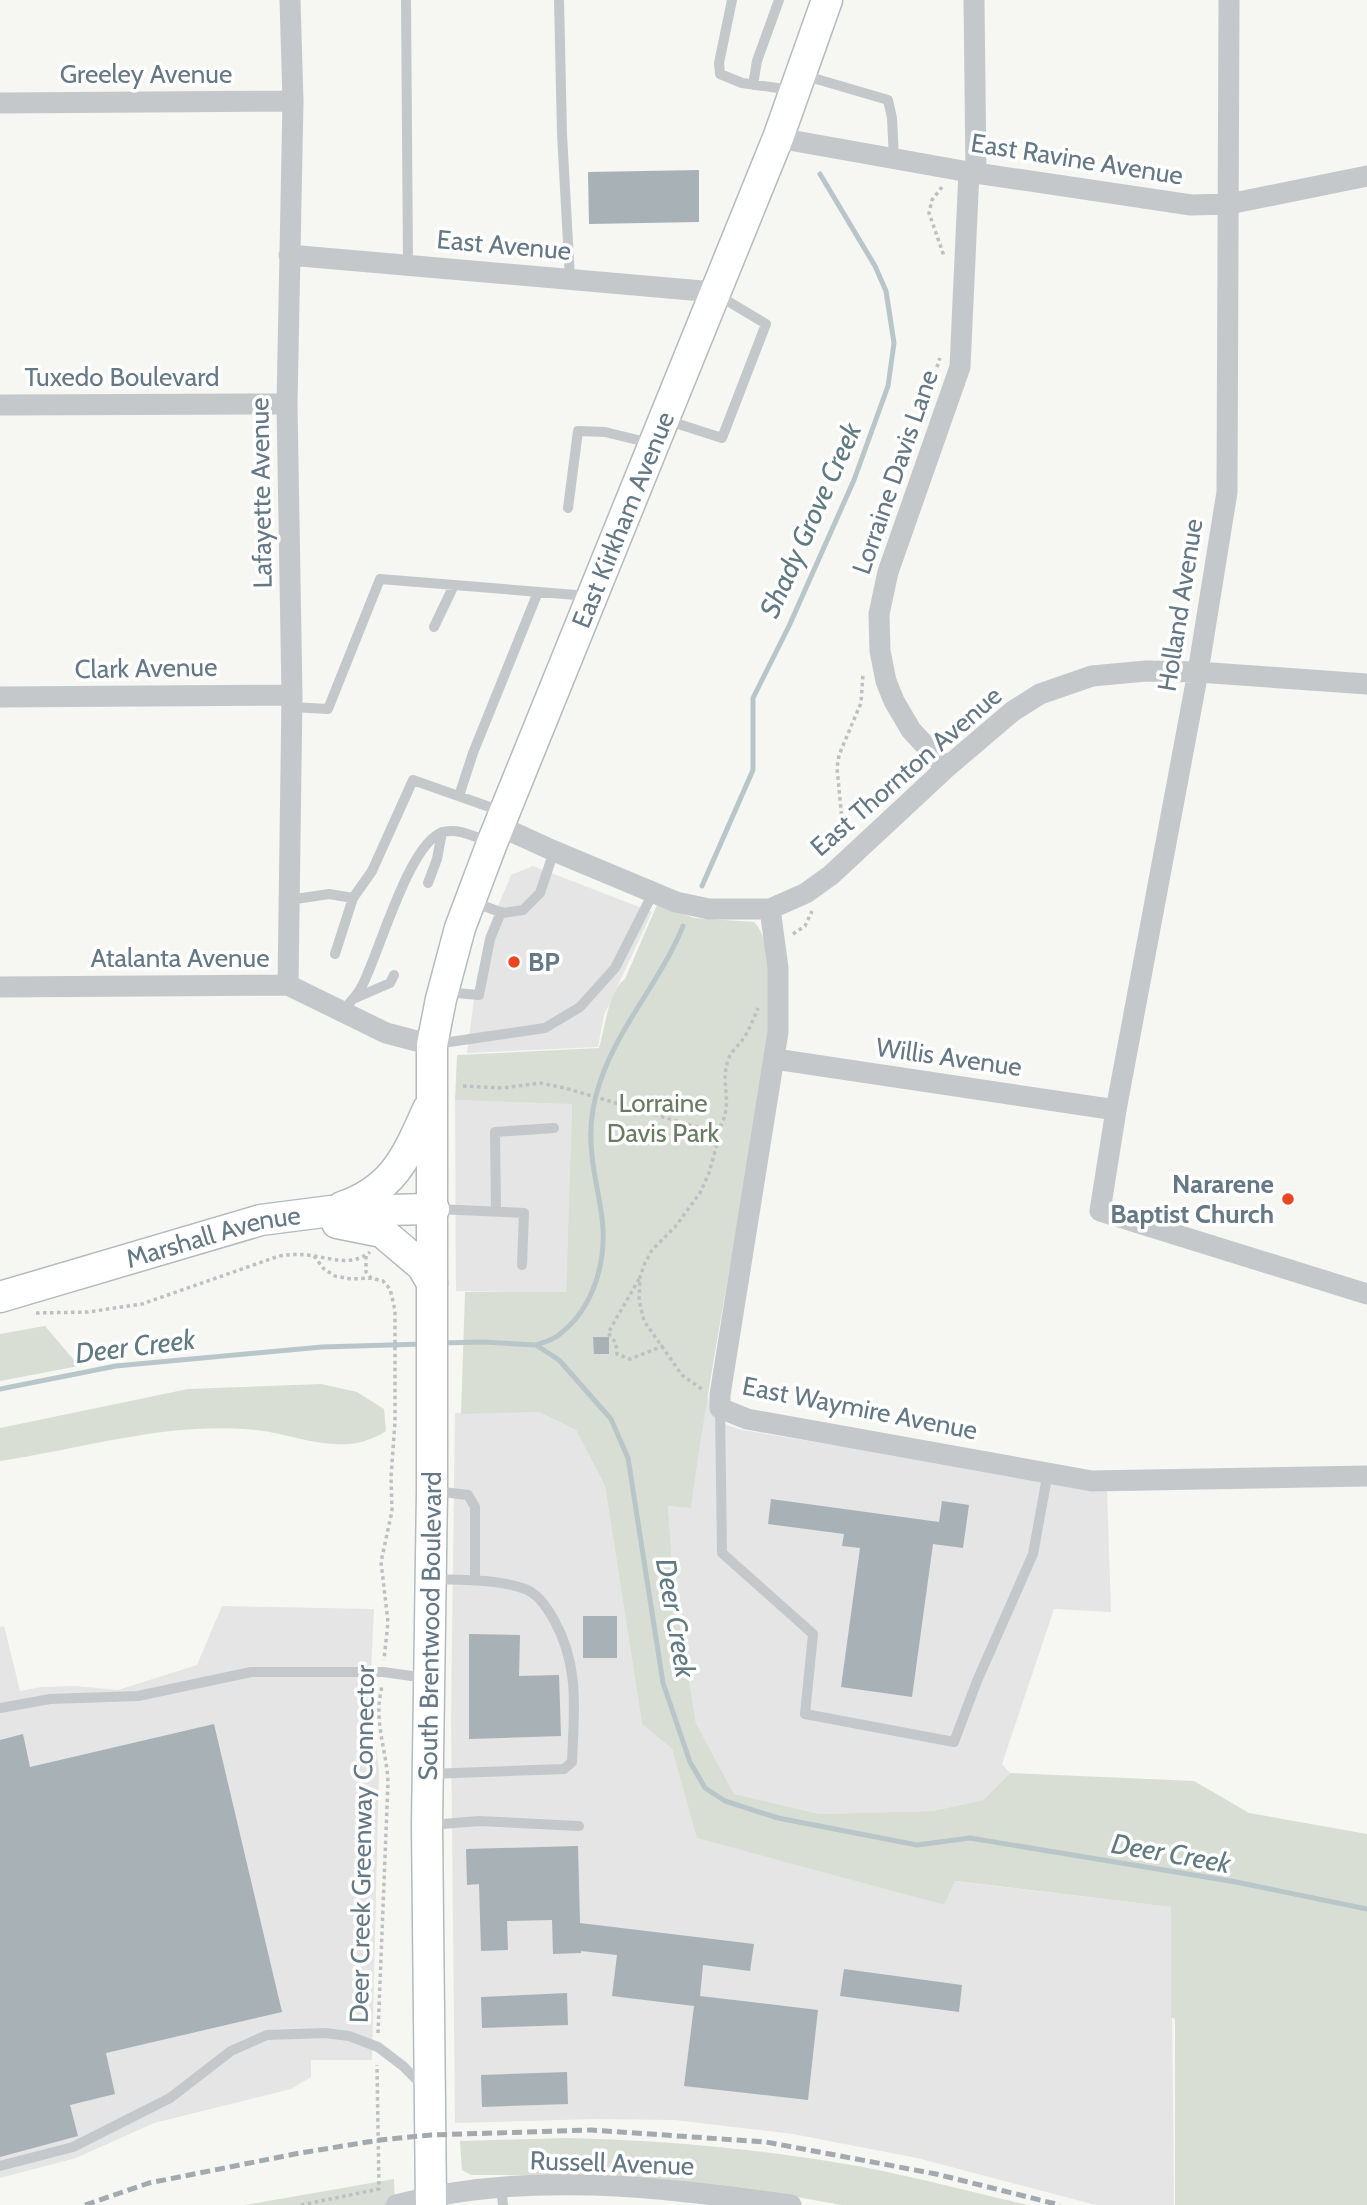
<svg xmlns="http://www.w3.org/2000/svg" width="1367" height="2205" font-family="Cabin,sans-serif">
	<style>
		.built { fill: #e4e5e4 }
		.green { fill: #d8ded4 }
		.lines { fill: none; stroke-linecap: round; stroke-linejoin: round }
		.stream { stroke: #b9c6c9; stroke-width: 5 }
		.building { fill: #a8b1b6 }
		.secondary-casing { stroke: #b4babe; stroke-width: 33 }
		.path { stroke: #bdc0c2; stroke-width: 3.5; stroke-dasharray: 3.5 3.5; stroke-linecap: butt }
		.lane { stroke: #c4c8cb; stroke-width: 10 }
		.street { stroke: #c4c8cb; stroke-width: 21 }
		.secondary { stroke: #fff; stroke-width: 30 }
		.rail { stroke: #a2aaaf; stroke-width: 5; stroke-dasharray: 10 5; stroke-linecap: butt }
		.poi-dot { fill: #e94721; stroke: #fff; stroke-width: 2.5 }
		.labels { text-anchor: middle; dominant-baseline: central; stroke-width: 7; stroke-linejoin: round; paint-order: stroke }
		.street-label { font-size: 26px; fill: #647885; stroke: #fff }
		.poi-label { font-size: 26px; font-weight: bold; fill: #647885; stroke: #fff; text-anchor: start }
		.park-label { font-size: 26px; fill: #697c63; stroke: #fff }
		.water-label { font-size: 28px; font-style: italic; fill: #607a81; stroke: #fff }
	</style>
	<rect width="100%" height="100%" fill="#f6f6f3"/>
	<!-- built -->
	<path class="built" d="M533 866 652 912 604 1015 598 1047 467 1053 477 976 494 916 511 875Z
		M455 1100 572 1103 566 1293 456 1291Z
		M707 1395 713 1411 727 1425 742 1430 1107 1490 1111 1612 1054 1609 1002 1764 1010 1773 983 1800 933 1811 820 1814 734 1794 696 1723 674 1588 668 1506 691 1508Z
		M539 1412 576 1430 605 1486 642 1724 672 1749 698 1838 944 1905 954 1881 1171 1907 1174 2205H1096L917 2158 793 2134 675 2120 593 2119 455 2123 451 1720 455 1413Z
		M222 1606 374 1609 370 1690 379 1771 372 2060H311V2077L291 2089 154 2123 76 2158 0 2178V1627L4 1626 20 1691 42 1687 75 1686 118 1690 197 1665Z"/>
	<!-- green -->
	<path class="green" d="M657 905 694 918 754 922C771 938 771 992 771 1015 769 1067 755 1121 747 1172 727 1284 706 1396 691 1508L668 1506 674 1588 696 1723 734 1794 820 1814 933 1811 983 1800 1010 1773 1194 1781 1249 1813 1367 1834V2205H1175V2019L1171 2017V1907L955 1881 944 1905 697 1838 672 1749 642 1724 605 1486 576 1430 539 1412 461 1414 465 1292H566L572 1104 455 1100 457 1055 599 1048C605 1029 608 991 625 979Z
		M45 1326 79 1366 0 1381V1334Z
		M321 1384 357 1392 384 1409 386 1431C343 1459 301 1435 256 1430 169 1421 85 1448 0 1461V1428L188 1389Z
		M567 2138C659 2140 749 2148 839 2163 903 2173 965 2191 1028 2205H842L768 2192 570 2175H471L462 2170 460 2141Z
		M394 2179 395 2205H245Z"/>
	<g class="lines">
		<!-- stream -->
		<path class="stream" d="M702 886 753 770V698L789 626 854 480 888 386 894 343 886 291 875 266 820 174
			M440 1343 483 1342 536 1345 559 1360 611 1419 628 1458 663 1683 690 1762 705 1788 725 1801 778 1818 917 1845 970 1838 1236 1882 1367 1909
			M536 1345C544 1342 554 1340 560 1334 591 1310 605 1268 603 1229 602 1205 594 1180 592 1155 589 1131 592 1105 600 1082 619 1025 661 981 683 926
			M0 1389 116 1366 322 1347 424 1344"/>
	</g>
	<!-- building -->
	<path class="building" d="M699 170V222L589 224 588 172Z
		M593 1337H609V1354H594Z
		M771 1499 939 1522 942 1501 969 1505 963 1548 933 1544 912 1697 841 1687 860 1548 842 1546 844 1534 768 1524Z
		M583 1616H617V1658H583Z
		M469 1634 520 1635 519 1676 559 1675 561 1736 469 1739Z
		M214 1724 282 2012 106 2053 115 2094 70 2105 78 2136 0 2157V1740L23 1734 30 1767Z
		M578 1846 580 1923 754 1944 750 1971 703 1965 700 1996 818 2010 808 2100 684 2086 694 2006 612 1996 617 1955 581 1951V1953L553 1954 552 1920 507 1921 508 1950 481 1951 479 1884 467 1885 466 1849Z
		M844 1969 962 1985 959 2012 840 1996Z
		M567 1993 568 2025 482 2028 481 1997Z
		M567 2072 568 2104 482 2107 481 2075Z"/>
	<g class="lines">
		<defs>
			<g id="secondary">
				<path d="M342 1207C394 1189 407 1156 428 1109"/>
				<path d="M337 1223 382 1232 422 1266 432 1283"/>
				<path id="s1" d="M0 1297 261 1220 331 1211 434 1209"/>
				<path id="s2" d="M431 2205 427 1825 432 1491V1045L441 999 460 928 492 843 778 138 827 0"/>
			</g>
		</defs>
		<!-- secondary casing -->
		<use href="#secondary" class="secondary-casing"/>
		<!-- path -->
		<path class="path" d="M942 187 932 200 929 213 944 256
			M930 387 940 358
			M837 842 842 820 837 768 839 755 861 703 863 674
			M793 934 805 926 812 911
			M463 1086 503 1088 540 1083 565 1088 717 1133V1144L709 1173 700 1193 675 1227 652 1250 645 1263 640 1277 639 1300 644 1321 682 1375 703 1390
			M717 1133C736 1101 719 1089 728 1060 731 1051 739 1045 744 1038 750 1028 754 1018 758 1008
			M314 1256 324 1269 335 1276 351 1279 371 1278 383 1281 390 1289 395 1310V1422L391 1477 392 1511 381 1562 388 1622 384 1660
			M366 1256V1272L371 1278
			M639 1279 608 1333 616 1343 617 1354 630 1359 663 1346
			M36 1313 88 1312 142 1304 279 1256C291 1254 302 1254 314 1256 333 1259 353 1266 370 1252
			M378 2033 388 1782C387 1757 378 1732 379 1707 379 1700 381 1692 382 1685
			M301 2205 379 2189 377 2065"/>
		<!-- lane -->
		<path class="lane" d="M406 0 408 265
			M559 0 562 134 570 279
			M732 0 719 63 720 74 742 83 792 90
			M803 75 888 100 892 118 894 159
			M753 85 757 61 779 0
			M666 420 722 438 766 324 716 294
			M568 508 578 431 605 432 650 443
			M434 627 454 585
			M292 707 328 709 380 579 589 596
			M459 796 473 753 538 592
			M428 883 437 859 442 832
			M289 900 329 894 353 898 372 871 413 780 501 811
			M473 902 503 913 523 910 540 893 554 851
			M335 954 353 898
			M445 992 479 995 490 939 501 912
			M353 999 390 983 394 975
			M342 1011C349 1004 357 996 362 986 379 954 409 842 443 832 459 828 475 837 489 842
			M436 1044 545 1028 580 1007 615 968 653 893
			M437 1209 524 1213 522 1265
			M496 1212 495 1132 554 1128
			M720 1408 722 1553 813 1634 805 1714 954 1742 977 1681 1033 1554 1048 1472
			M435 1491 468 1495 475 1507V1580
			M0 1708 50 1699 138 1696 251 1672H383L426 1678
			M428 1774 564 1769 572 1762C574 1711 580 1666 554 1620 548 1609 537 1593 525 1589 498 1579 462 1580 434 1579
			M430 1825 479 1821 579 1826
			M0 2166 73 2147 170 2098 231 2051 267 2035 325 2033 349 2036 378 2047 403 2066 423 2086
			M501 2187 503 2205"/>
		<!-- street -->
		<path class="street" d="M974 0 976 173
			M1229 0 1227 492 1198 672 1116 1110 1100 1211 1367 1294
			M0 103 293 101
			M778 138 969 172 1191 205 1229 204 1367 176
			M289 255 714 292
			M0 405 287 404
			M0 697 292 695
			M946 768 911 730 894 701 886 681 880 651 879 614 888 572 960 367 969 172
			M499 826 554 851 676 902 709 909H770L806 893 831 875 946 768 1013 711 1040 694 1092 676 1146 671 1198 672 1367 684
			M770 909 778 968V1032L720 1395V1408L747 1419 1092 1481 1367 1476
			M288 985 292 695 287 404 293 101 290 0
			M0 987 288 985 386 1033 432 1045
			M775 1059 1116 1110
			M396 2205C524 2170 661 2187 791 2205"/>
		<!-- secondary -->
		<use href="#secondary" class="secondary"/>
		<!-- rail -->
		<path class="rail" d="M85 2205 149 2183 300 2153 380 2140 431 2135 591 2130 766 2142 936 2174 1060 2205"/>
	</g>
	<!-- markers -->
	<g class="poi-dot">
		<circle cx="514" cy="962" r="7"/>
		<circle cx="1288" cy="1199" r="7"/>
	</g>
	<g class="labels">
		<!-- street labels -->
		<g class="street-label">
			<text x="146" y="74">Greeley Avenue</text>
			<text transform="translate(1077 159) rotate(9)">East Ravine Avenue</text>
			<text transform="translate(504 245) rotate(5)">East Avenue</text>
			<text x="122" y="377">Tuxedo Boulevard</text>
			<text transform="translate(895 472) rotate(-71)">Lorraine Davis Lane</text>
			<text transform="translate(261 493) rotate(-91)">Lafayette Avenue</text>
			<text stroke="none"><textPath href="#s2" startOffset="1720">East Kirkham Avenue</textPath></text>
			<text transform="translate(1180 605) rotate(-81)">Holland Avenue</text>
			<text transform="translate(146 668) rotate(-1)">Clark Avenue</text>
			<text transform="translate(906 771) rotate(-41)">East Thornton Avenue</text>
			<text x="180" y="958">Atalanta Avenue</text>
			<text transform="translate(949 1057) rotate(8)">Willis Avenue</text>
			<text stroke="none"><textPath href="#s1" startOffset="222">Marshall Avenue</textPath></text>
			<text transform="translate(860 1408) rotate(11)">East Waymire Avenue</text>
			<text stroke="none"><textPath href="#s2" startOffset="579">South Brentwood Boulevard</textPath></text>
			<text transform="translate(362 1844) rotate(-89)">Deer Creek Greenway Connector</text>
			<text transform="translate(612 2163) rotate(2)">Russell Avenue</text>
		</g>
		<!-- poi labels -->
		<g class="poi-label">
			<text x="528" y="962">BP</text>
			<text x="1274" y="1184" text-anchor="end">Nararene<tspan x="1274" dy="30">Baptist Church</tspan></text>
		</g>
		<!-- park labels -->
		<g class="park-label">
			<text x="663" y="1103">Lorraine<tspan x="663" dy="30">Davis Park</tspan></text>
		</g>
		<!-- water labels -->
		<g class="water-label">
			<text transform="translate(810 520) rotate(-66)">Shady Grove Creek</text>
			<text transform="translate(135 1346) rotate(-7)">Deer Creek</text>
			<text transform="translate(676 1618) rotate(80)">Deer Creek</text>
			<text transform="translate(1171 1853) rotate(10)">Deer Creek</text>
		</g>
	</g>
</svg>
